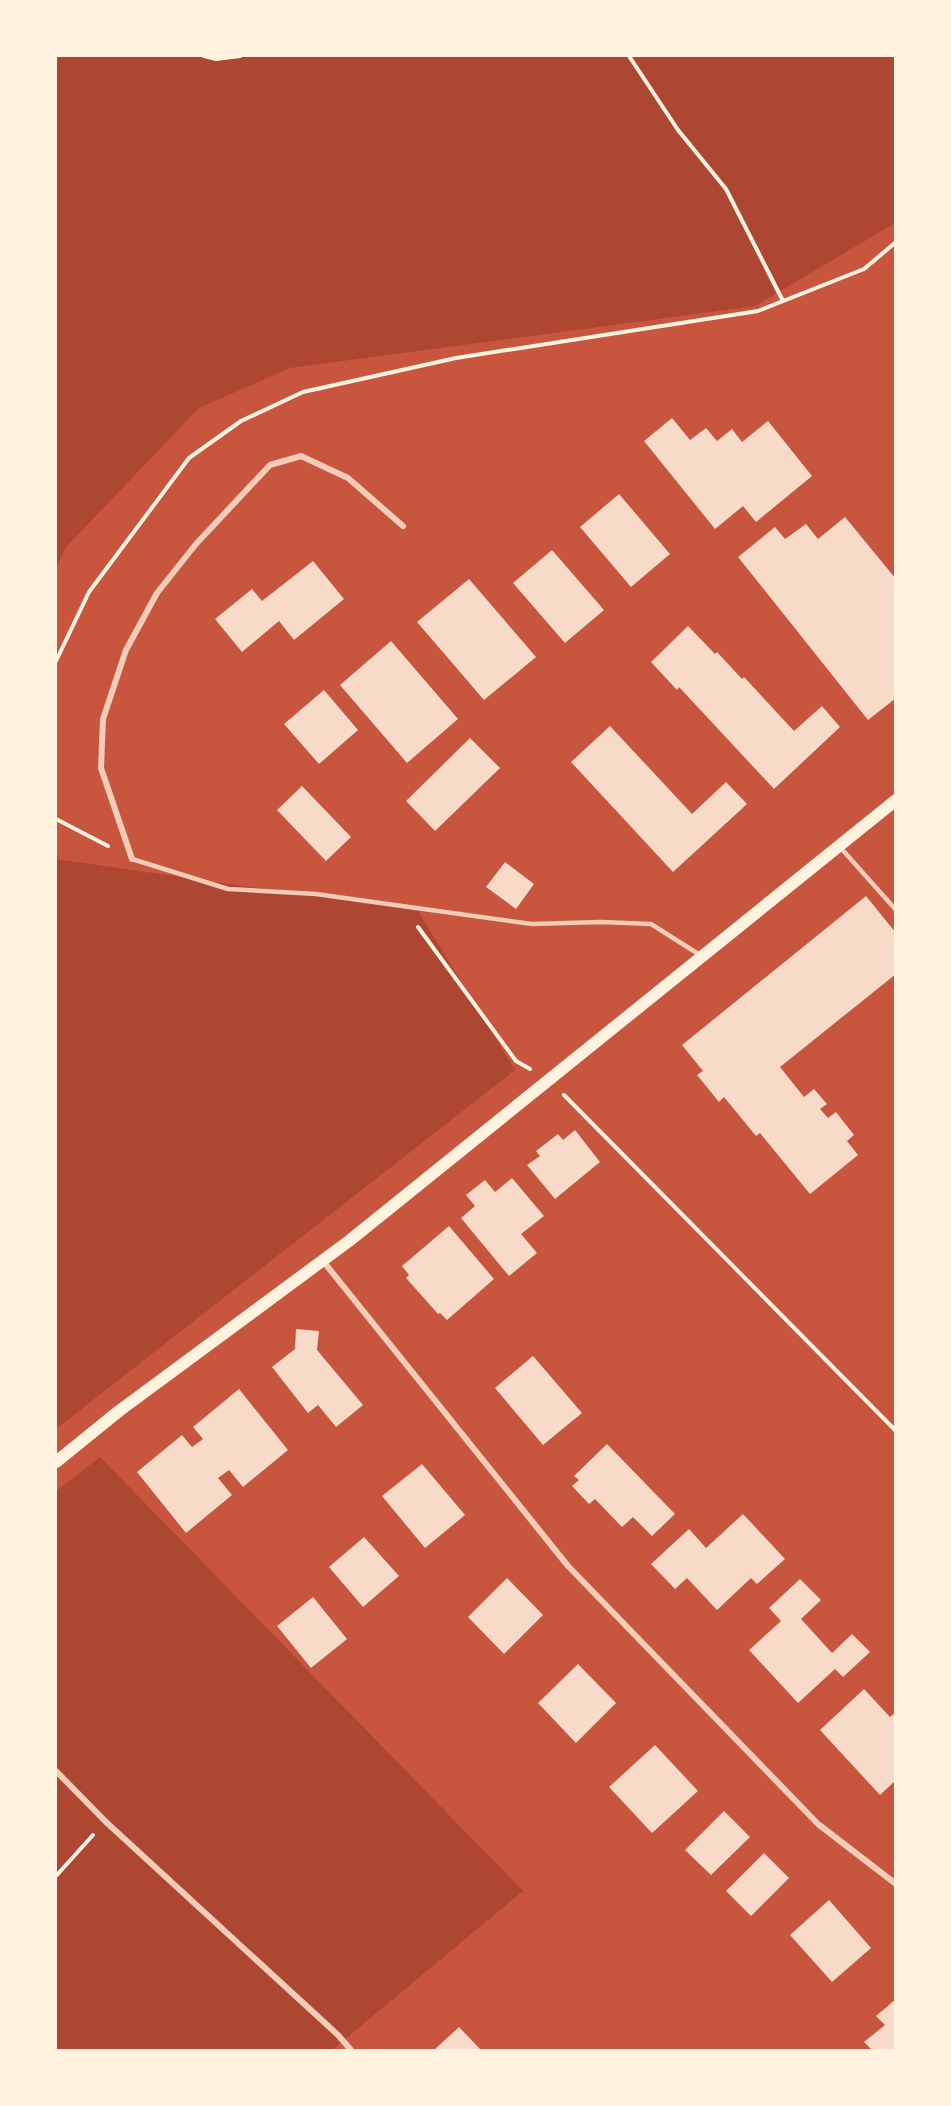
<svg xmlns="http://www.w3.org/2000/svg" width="951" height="2106" font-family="Signika,sans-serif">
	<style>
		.green { fill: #ae4732 }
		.building { fill: #f7dbc8 }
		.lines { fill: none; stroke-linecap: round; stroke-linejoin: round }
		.path { stroke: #fff3e0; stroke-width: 4 }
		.service { stroke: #f1ccb7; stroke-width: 4.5 }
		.minor { stroke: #f1ccb7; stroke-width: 6 }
		.secondary { stroke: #fff3e0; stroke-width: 12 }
	</style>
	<rect width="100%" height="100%" fill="#c8553d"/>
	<!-- green -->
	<path class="green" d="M56 56H895V223L755 306 290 368 199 408 66 547 56 568Z
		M56 859 418 911 515 1070 56 1429Z
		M100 1457 523 1891 332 2050H56V1491Z"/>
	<!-- building -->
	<path class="building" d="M672 418 690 440 706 428 717 441 732 429 742 442 768 421 812 476 756 522 743 506 715 529 644 441Z
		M619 494 670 554 631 587 580 527Z
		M845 517 896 579V698L868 720 738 557 775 527 785 539 806 524 818 539Z
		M552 550 604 610 565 643 513 583Z
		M313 561 344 599 294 640 279 621 242 652 215 619 252 589 262 601Z
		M469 579 536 657 484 700 417 622Z
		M688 626 715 654 717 652 742 679 744 677 794 731 822 706 840 727 774 789 679 687 677 690 651 662Z
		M391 641 458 719 407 763 340 685Z
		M324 690 358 730 319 764 284 724Z
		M610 726 692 814 726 782 747 804 673 872 571 762Z
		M470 738 500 768 435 831 406 801Z
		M302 786 351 837 326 861 277 810Z
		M505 862 534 884 516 909 486 887Z
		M866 896 896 933V974L780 1067 804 1097 814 1089 827 1104 820 1109 828 1118 836 1112 854 1135 847 1141 858 1155 810 1194 760 1133 756 1136 724 1097 719 1102 697 1075 703 1071 682 1045Z
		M575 1130 600 1162 555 1199 527 1165 540 1156 536 1151 558 1134 563 1140Z
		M512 1178 544 1216 521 1234 537 1253 509 1276 461 1218 475 1206 466 1195 485 1180 495 1192Z
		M449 1226 494 1279 447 1320 440 1313 438 1314 406 1278 409 1275 402 1266Z
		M296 1329 319 1331 317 1350 363 1405 336 1427 318 1405 308 1413 272 1367 295 1349Z
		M533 1356 582 1413 543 1445 495 1388Z
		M239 1389 288 1450 243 1487 229 1470 218 1478 232 1495 186 1533 137 1472 182 1435 192 1447 203 1439 193 1427Z
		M607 1444 675 1514 652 1536 633 1517 622 1527 595 1499 589 1504 572 1486 579 1480 574 1476Z
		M422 1464 465 1515 425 1548 382 1496Z
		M743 1514 785 1559 757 1584 751 1578 717 1610 687 1578 675 1589 651 1564 689 1529 706 1548Z
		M364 1537 399 1576 363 1607 329 1567Z
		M507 1578 543 1615 504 1654 468 1617Z
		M800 1579 821 1600 801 1619 832 1653 852 1634 870 1652 843 1677 835 1669 798 1703 749 1650 781 1621 769 1608Z
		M313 1597 347 1639 311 1668 277 1626Z
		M578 1664 616 1703 576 1743 538 1703Z
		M864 1689 890 1717 896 1712V1780L880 1795 820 1730Z
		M655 1745 698 1791 652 1833 609 1787Z
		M724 1811 750 1837 711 1875 685 1850Z
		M764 1853 789 1878 751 1916 726 1891Z
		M829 1900 871 1948 832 1982 790 1935Z
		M896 1999V2050H872L864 2042 885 2025 876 2016Z
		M459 2027 481 2050H434Z"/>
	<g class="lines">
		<!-- path -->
		<path class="path" d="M204 56 216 59 240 56
			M629 56 678 130 726 189 783 301
			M56 661 89 592 189 458 241 421 303 392 456 358 758 311 864 269 896 242
			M56 819 108 846
			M418 927 516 1061 530 1069
			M564 1095 896 1431
			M56 1876 93 1835"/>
		<!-- service -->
		<path class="service" d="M839 846 896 910
			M132 859 228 889 316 894 532 924 601 922 651 924 700 955"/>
		<!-- minor -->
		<path class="minor" d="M132 859 101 768 103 719 126 650 157 593 196 544 270 465 301 456 348 478 403 526
			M323 1261 568 1566 818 1824 896 1884
			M56 1771 106 1822 338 2035 351 2050"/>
		<!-- secondary -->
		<path class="secondary" d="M56 1462 119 1411 349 1241 896 800"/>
	</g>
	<!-- border -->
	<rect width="951" height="2106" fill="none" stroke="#fff3e0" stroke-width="114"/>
</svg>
